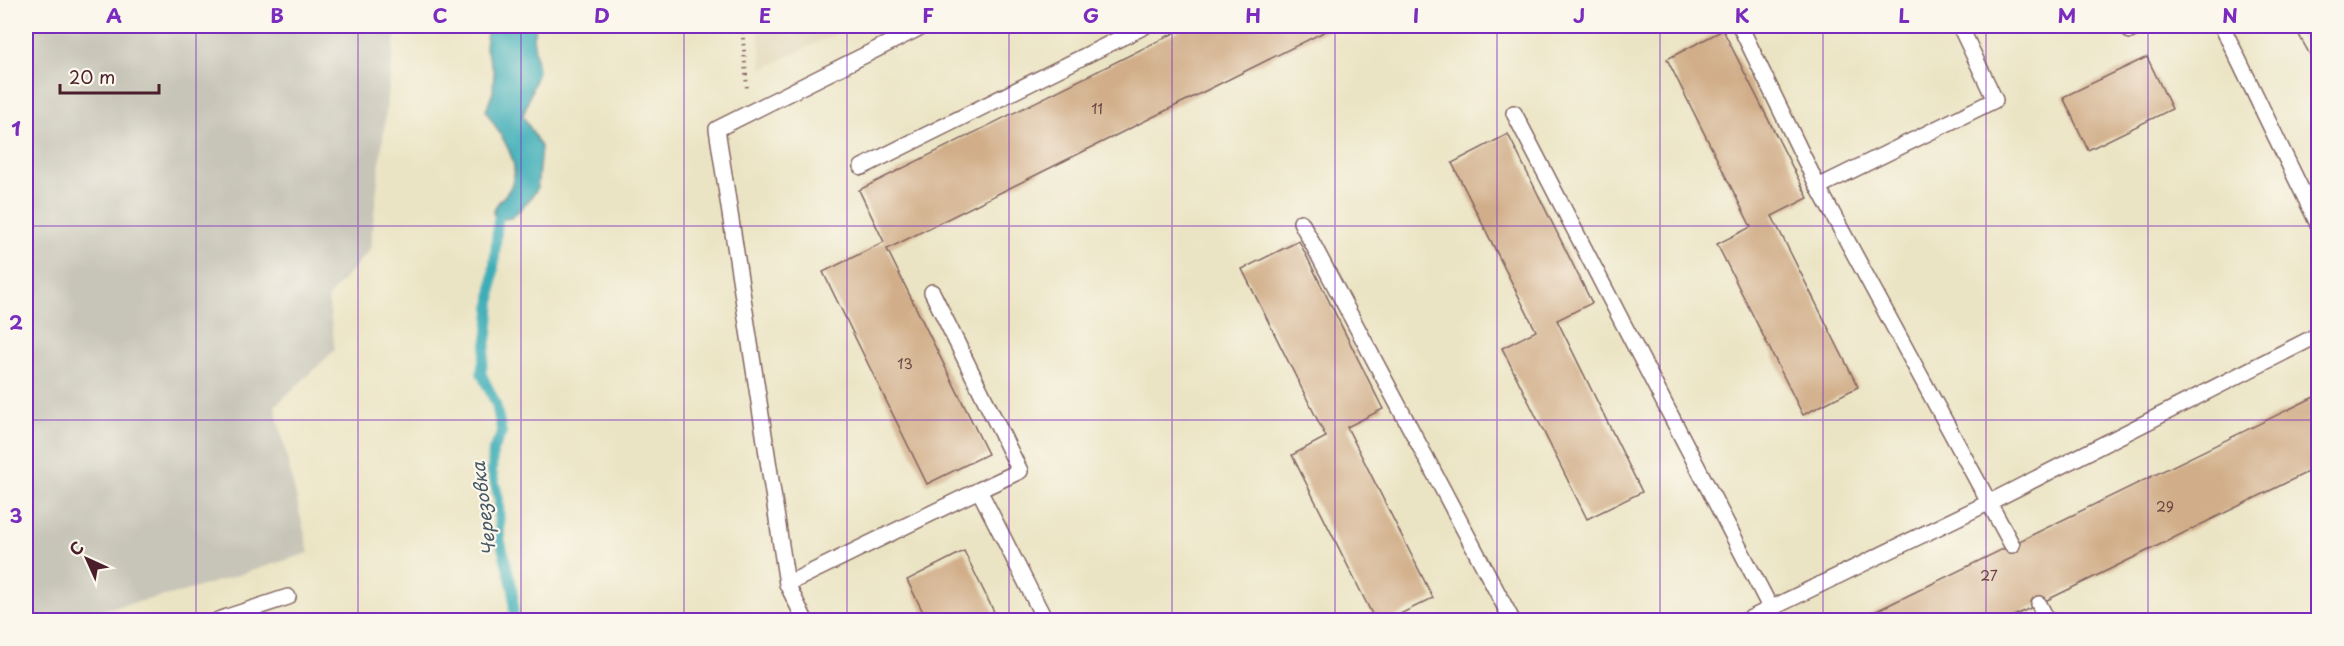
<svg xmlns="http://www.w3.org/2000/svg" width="2344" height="646" font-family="'Playpen Sans',sans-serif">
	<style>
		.built { fill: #dfd3b4 }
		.industrial { fill: #c7c5b8 }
		.water { fill: #3eaeb8; stroke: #446672; stroke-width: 1.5 }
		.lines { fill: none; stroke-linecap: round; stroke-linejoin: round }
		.stream { stroke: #3eaeb8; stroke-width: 10 }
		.building { fill: #d1ae89 }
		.service-casing { stroke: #826461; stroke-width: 18 }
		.path { stroke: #826461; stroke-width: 4; stroke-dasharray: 1.5 4.5; stroke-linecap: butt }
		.service { stroke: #fff; stroke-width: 15 }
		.grid { fill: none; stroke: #7b2cbf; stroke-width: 1.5; stroke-opacity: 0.55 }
		.labels { text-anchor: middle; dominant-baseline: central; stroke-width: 4.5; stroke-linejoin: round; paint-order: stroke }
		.number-label { font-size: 14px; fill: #6c4342 }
		.water-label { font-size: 18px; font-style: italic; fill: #455863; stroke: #fbf7ec }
		.neatline { fill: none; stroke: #7b2cbf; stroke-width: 2 }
		.grid-label { font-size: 20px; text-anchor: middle; font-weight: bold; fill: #7b2cbf }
	</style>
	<rect width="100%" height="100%" fill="#fbf7ec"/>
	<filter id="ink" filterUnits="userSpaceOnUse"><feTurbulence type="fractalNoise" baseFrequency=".0167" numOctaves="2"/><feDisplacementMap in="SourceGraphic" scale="12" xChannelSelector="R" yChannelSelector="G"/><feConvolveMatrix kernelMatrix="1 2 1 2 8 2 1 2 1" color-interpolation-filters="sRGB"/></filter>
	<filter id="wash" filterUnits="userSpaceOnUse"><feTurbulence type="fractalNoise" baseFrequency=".008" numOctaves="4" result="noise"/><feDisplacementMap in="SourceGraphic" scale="24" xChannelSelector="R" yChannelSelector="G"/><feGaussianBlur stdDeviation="1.35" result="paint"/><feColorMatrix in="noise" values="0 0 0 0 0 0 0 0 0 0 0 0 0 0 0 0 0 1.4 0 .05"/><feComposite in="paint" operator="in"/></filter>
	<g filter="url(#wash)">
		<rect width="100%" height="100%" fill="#ebe4c4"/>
		<!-- built -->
		<path class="built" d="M758 26H852L762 69Z"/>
		<!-- industrial -->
		<path class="industrial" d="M26 26H396L370 249 328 297 335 350 275 406 309 553 183 592 55 620H26Z"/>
		<!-- water -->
		<path class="water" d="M488 26H536L533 37 538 71 523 116 541 147 537 189 526 204 511 218 498 220 493 213C498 198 502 201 509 190 526 165 498 132 486 111L493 92 494 72 485 46Z"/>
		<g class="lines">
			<!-- stream -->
			<path class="stream" d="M498 220 488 334 481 373 496 404 502 433 493 450 492 472 499 499 500 539 513 590 514 620"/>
		</g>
		<g id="blocks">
			<!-- building -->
			<path class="building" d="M1188 26H1336L887 249 988 454 927 484 823 272 884 242 859 190Z
				M2294 26H2318V69Z
				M1723 30 1808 198 1772 216 1858 387 1803 415 1717 244 1751 227 1667 59Z
				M2147 57 2172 109 2088 150 2063 97Z
				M1508 134 1592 303 1557 320 1642 492 1587 519 1502 348 1536 331 1452 163Z
				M1299 241 1383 409 1347 427 1433 598 1388 620H1375L1292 455 1326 437 1242 269Z
				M2318 395V467L2039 604 2005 620H1858Z
				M964 551 998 620H927L907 580Z"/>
		</g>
	</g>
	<g filter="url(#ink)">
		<use href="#blocks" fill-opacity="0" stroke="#826461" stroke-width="1.5"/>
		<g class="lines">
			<defs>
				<path id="service" d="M1740 26 1818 187 2012 545
					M2222 26 2318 224
					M2130 31 2140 26
					M1514 113 1771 609
					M862 167 1145 26
					M1818 187 1995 100 1960 26
					M1301 222 1512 620
					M932 292 1020 471 979 490
					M787 584 979 490 1045 620
					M2039 604 2047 620
					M218 620 288 597
					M805 620 787 584 717 129 923 26
					M1747 620 1990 502 2318 335"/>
			</defs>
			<!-- service casing -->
			<use href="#service" class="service-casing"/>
			<!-- path -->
			<path class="path" d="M742 26 747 88"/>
			<!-- service -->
			<use href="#service" class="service"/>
		</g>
	</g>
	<!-- grid -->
	<path class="grid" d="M196 26V620M358 26V620M521 26V620M684 26V620M847 26V620M1009 26V620M1172 26V620M1335 26V620M1497 26V620M1660 26V620M1823 26V620M1986 26V620M2148 26V620M26 226H2318M26 420H2318"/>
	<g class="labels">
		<!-- number labels -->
		<g class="number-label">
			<text x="1097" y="108">11</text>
			<text x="905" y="363">13</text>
			<text x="2165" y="506">29</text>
			<text x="1989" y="575">27</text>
		</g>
		<!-- water labels -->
		<g class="water-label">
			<text transform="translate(483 509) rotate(-97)">Черезовка</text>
		</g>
	</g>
	<!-- margin -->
	<rect width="2344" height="646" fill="none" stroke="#fbf7ec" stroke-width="66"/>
	<!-- north arrow -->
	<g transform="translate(87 559) rotate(315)" stroke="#fbf7ec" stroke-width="4.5" paint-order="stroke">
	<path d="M0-4.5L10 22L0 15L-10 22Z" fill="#4a1f2b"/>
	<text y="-9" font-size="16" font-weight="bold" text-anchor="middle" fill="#4a1f2b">С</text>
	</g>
	<!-- scale -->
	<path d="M60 84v9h99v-9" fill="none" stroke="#4a1f2b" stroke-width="3"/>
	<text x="69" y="84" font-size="18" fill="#4a1f2b" stroke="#fbf7ec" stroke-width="4.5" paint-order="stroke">20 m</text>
	<rect x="33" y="33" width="2278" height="580" class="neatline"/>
	<g class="grid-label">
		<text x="114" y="23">A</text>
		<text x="277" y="23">B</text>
		<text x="440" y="23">C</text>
		<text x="602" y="23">D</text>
		<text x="765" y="23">E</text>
		<text x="928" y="23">F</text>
		<text x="1091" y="23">G</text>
		<text x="1253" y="23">H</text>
		<text x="1416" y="23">I</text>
		<text x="1579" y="23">J</text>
		<text x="1742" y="23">K</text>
		<text x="1904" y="23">L</text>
		<text x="2067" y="23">M</text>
		<text x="2230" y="23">N</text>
		<text x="16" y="136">1</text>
		<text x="16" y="330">2</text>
		<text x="16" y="523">3</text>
	</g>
</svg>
